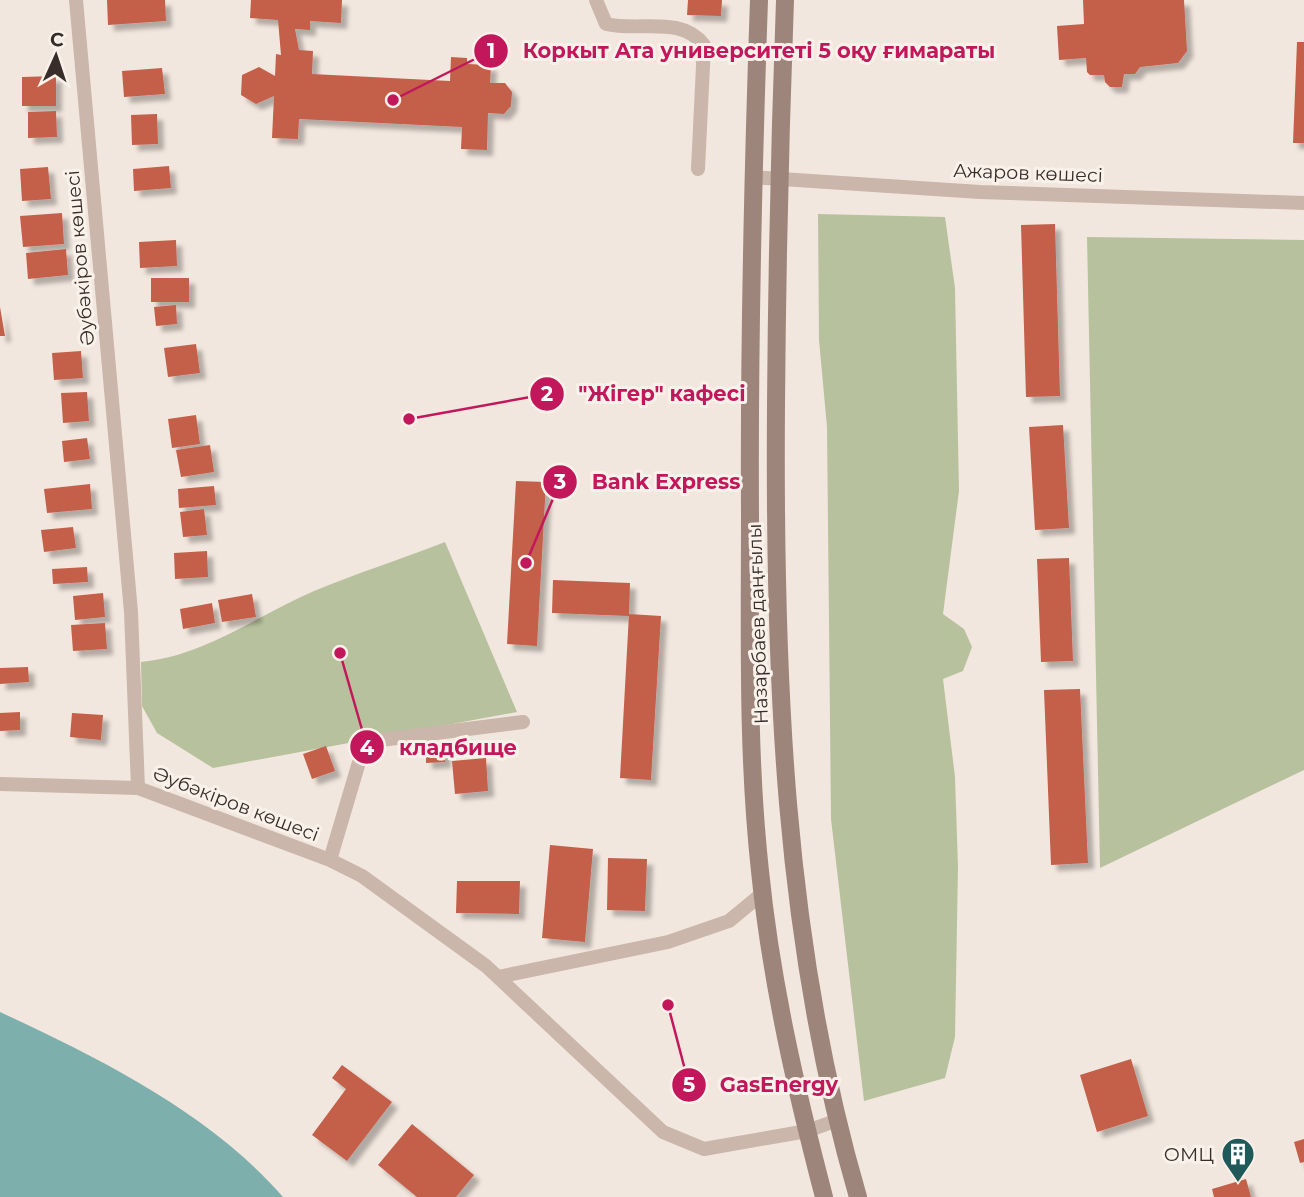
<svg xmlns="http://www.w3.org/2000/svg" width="1304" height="1197" font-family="Montserrat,sans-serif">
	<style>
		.green { fill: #b8c19e }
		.water { fill: #7dafad }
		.building { fill: #c45f4a; filter: url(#shadow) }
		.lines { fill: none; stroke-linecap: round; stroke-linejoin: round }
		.street { stroke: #cab6aa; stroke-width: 14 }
		.secondary { stroke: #9e857b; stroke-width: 18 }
		.labels { text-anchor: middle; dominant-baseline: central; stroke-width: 6; stroke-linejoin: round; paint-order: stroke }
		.street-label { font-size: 19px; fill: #382d29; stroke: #faf2ea }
		.poi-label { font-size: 19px; fill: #382d29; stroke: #faf2ea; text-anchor: end }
		.leader { fill: none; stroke: #c2185b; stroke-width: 2.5 }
		.callout-dot { fill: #c2185b; stroke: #faf2ea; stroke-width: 2.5 }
		.mark-label { font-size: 21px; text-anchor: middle; font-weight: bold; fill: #fff }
		.callout-label { font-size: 21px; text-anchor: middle; font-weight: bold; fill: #c2185b; stroke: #faf2ea; stroke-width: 6; stroke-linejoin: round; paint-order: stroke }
	</style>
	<defs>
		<filter id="shadow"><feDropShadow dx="6" dy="6" stdDeviation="2" flood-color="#0004"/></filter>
	</defs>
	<rect width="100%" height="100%" fill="#f2e7de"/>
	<!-- green -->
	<path class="green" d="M818 214 945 217 955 288 959 491 943 614 964 629 972 647 963 671 943 679 955 777 958 867 955 1037 945 1078 864 1101 831 819 827 427 819 340Z
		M1087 237 1304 240V770L1100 868Z
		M445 542 517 712 213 768 157 733 142 706 141 662C205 656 256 616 314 591 357 573 402 559 445 542Z"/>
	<!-- water -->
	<path class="water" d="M0 1012C99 1058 210 1113 283 1197H0Z"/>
	<!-- building -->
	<path class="building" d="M107 0H165L166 21 108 25Z
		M251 0H342L341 23 310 21V30L295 29 299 50 313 51 312 74 450 81 451 57 467 58V64L491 65 490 83H505L512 92 511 106 504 114 488 113 487 150 461 149 462 127 299 119 298 139 272 138 274 96 256 104 241 95 242 75 259 67 275 76 276 54 281 55 278 20 250 18Z
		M688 0H722L721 16 687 15Z
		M1083 0H1184L1187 51 1178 63 1140 67 1135 74H1124L1122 87H1110L1105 82 1104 75H1090L1087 72 1086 58 1059 60 1057 26 1084 24Z
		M1297 42H1304V143H1293Z
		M162 68 165 94 124 97 122 71Z
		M56 76V106H22V77Z
		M56 111 57 137 28 138V112Z
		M157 114 158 144 132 145 131 115Z
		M169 166 171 188 134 191 133 169Z
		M48 167 51 199 22 201 20 169Z
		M62 213 64 244 23 247 20 216Z
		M1055 224 1060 396 1026 397 1021 225Z
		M176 240 177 266 140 268 139 242Z
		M66 249 68 275 28 279 26 253Z
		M151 278H189V302H151Z
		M176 305 177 324 156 326 154 307Z
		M0 307 5 336H0Z
		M196 344 200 373 168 377 164 348Z
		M81 351 83 378 54 380 52 353Z
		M87 392 89 421 63 423 61 393Z
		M196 415 200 444 172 448 168 419Z
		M1063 425 1069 528 1035 530 1029 427Z
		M87 438 90 459 64 462 62 441Z
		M210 445 214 472 181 477 176 450Z
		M516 481 546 482 537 646 507 644Z
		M90 484 92 509 47 513 44 489Z
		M214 486 216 505 179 508 178 489Z
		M204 509 207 535 183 537 180 512Z
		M73 527 76 548 44 552 41 530Z
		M207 551 208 577 175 579 174 553Z
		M1069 558 1073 661 1041 662 1037 559Z
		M87 567 88 582 53 584 52 569Z
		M553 580 630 583 629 616 552 613Z
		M103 593 105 617 75 620 73 596Z
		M252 594 256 617 222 622 218 600Z
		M212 603 215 623 183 629 180 609Z
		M629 614 661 616 651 780 620 778Z
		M105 623 107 649 73 651 71 625Z
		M28 667 29 682 0 684V668Z
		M1080 689 1088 863 1051 865 1044 690Z
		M20 712V730L0 731V713Z
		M72 713 103 715 101 740 70 737Z
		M326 746 335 771 312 779 303 754Z
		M445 747V762L426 763V748Z
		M486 758 488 791 455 794 452 761Z
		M550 845 593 849 585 942 542 938Z
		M608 858 647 859 645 911 607 910Z
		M457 881H520L519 914 456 913Z
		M1131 1059 1148 1116 1097 1132 1080 1075Z
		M342 1065 392 1102 347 1161 312 1135 346 1089 332 1078Z
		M412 1124 474 1175 456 1197H417L378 1165Z
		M1304 1139V1162L1300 1163 1294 1142Z
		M1246 1179 1251 1197H1214L1212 1189Z"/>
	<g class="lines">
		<!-- street -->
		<path class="street" d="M76 0 131 612 138 788
			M596 0 606 24C640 32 681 15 704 45L698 169
			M752 177 980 192 1304 203
			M0 784 138 788 330 860 362 876 486 966 663 1132 704 1149 807 1131 835 1121
			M330 860 365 742 523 722
			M498 977 668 942 729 921 763 893"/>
		<!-- secondary -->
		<path class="secondary" d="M759 0C753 172 749 343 750 514 750 634 747 752 760 871 771 981 796 1090 824 1197
			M785 0C780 135 777 270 776 405 774 672 783 940 858 1197"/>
	</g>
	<!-- icons -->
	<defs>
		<symbol id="building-pin" viewBox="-11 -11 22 30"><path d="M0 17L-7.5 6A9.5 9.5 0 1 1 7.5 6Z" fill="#1f5959" stroke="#faf2ea"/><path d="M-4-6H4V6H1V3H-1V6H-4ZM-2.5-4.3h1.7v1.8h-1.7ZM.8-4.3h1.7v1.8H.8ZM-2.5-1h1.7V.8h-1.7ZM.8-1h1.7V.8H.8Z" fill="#fff"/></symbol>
	</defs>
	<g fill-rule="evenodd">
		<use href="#building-pin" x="1219" y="1135" width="38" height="52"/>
	</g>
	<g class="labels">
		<!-- street labels -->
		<g class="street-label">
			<text transform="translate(1028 173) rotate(2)">Ажаров көшесі</text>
			<text transform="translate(80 258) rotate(-95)">Әубәкіров көшесі</text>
			<text transform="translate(758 624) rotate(-92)">Назарбаев даңғылы</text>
			<text transform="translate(236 804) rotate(21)">Әубәкіров көшесі</text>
		</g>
		<!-- poi labels -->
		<g class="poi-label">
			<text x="1214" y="1154">ОМЦ</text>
		</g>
	</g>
	<!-- callouts -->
	<path class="leader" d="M393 100L491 51M409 419L547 394M526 563L560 482M340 653L367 747M668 1005L689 1085"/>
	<g class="callout-dot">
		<circle cx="393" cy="100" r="7"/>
		<circle cx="409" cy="419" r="7"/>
		<circle cx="526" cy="563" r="7"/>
		<circle cx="340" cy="653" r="7"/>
		<circle cx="668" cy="1005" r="7"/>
		<circle cx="491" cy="51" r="18"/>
		<circle cx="547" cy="394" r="18"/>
		<circle cx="560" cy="482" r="18"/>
		<circle cx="367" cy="747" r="18"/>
		<circle cx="689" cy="1085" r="18"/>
	</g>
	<g class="mark-label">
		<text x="491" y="58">1</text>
		<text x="547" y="401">2</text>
		<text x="560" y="489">3</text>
		<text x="367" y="755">4</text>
		<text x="689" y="1092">5</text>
	</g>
	<g class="callout-label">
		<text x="759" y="58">Коркыт Ата университеті 5 оқу ғимараты</text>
		<text x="662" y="401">"Жігер" кафесі</text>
		<text x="666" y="489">Bank Express</text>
		<text x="458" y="755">кладбище</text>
		<text x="779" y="1092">GasEnergy</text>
	</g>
	<!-- north arrow -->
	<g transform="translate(56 56) rotate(3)" stroke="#faf2ea" stroke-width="5" paint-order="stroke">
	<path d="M0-5L12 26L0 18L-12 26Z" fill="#382d29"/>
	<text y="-10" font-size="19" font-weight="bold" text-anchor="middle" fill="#382d29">С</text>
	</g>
</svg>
